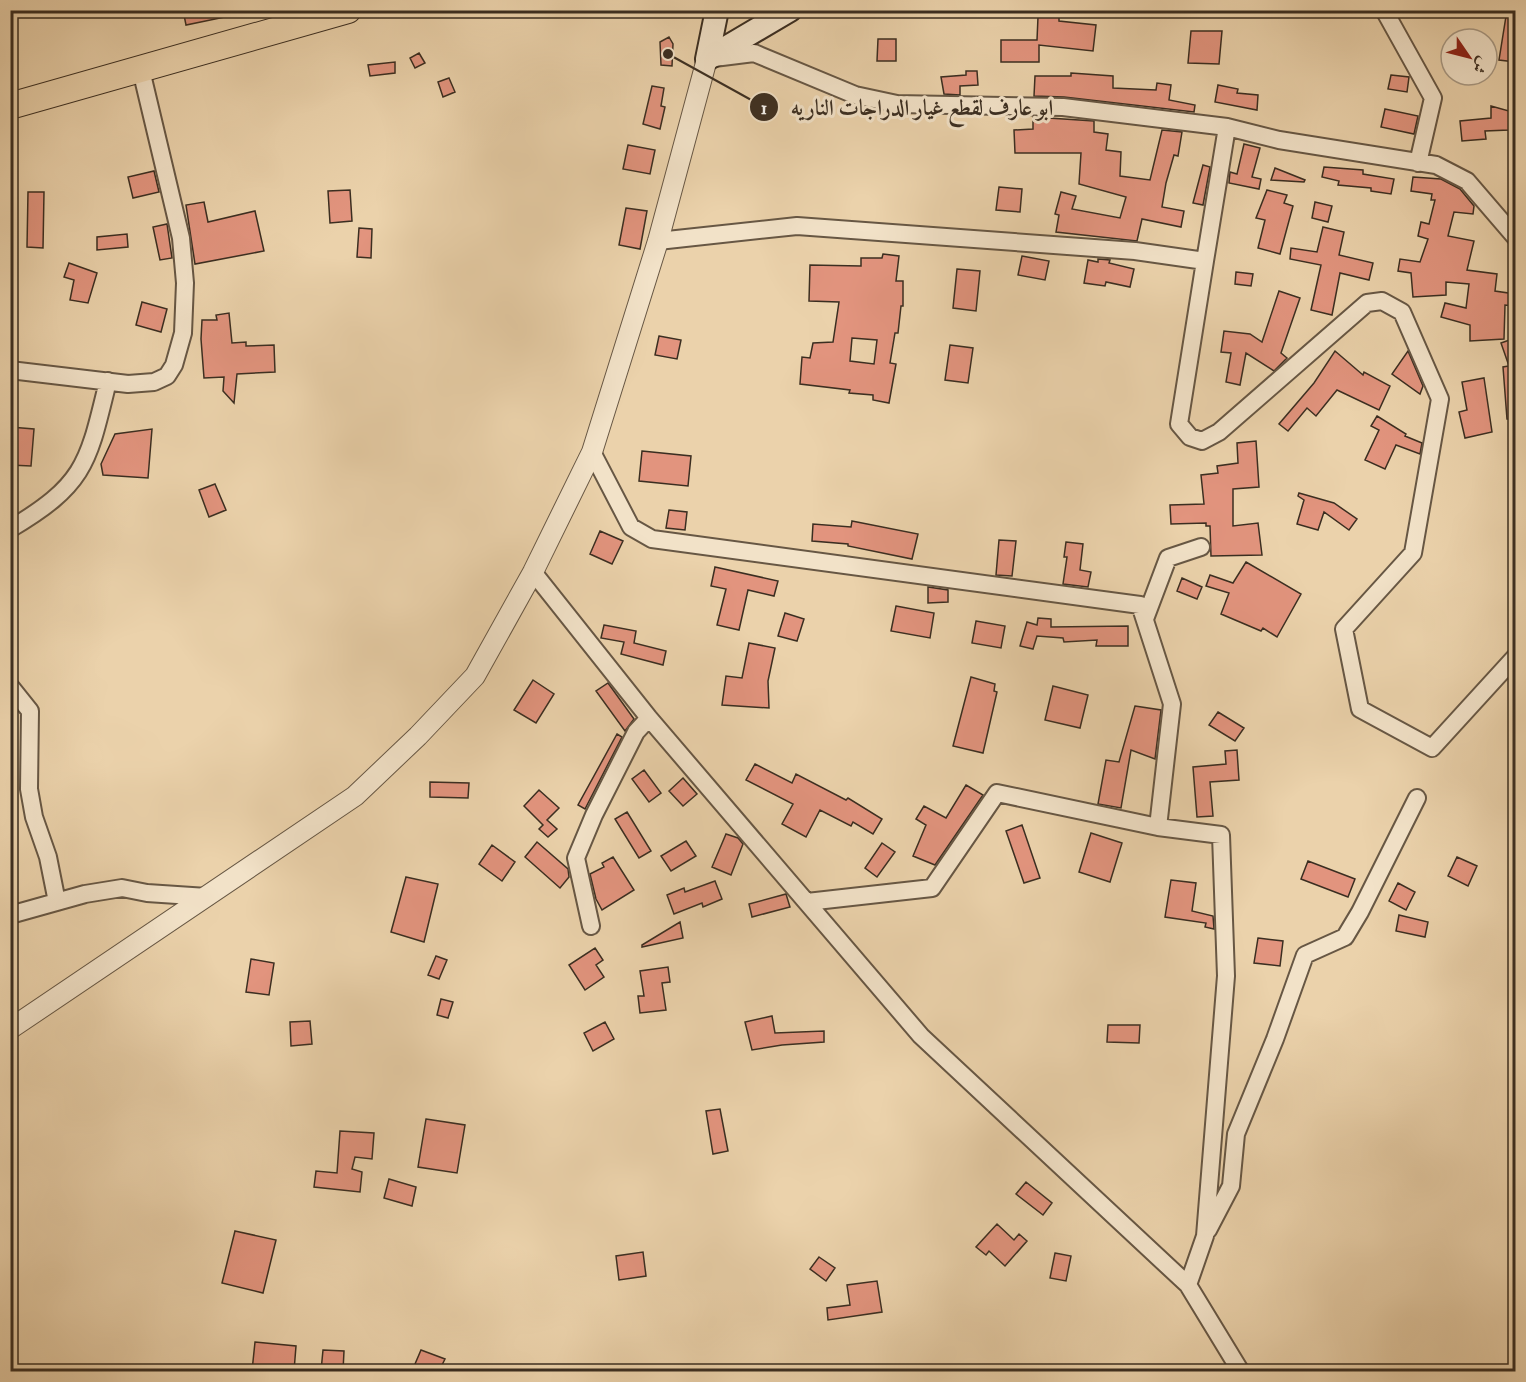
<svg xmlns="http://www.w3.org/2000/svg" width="1526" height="1382" font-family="'IM FELL Double Pica',Amiri,serif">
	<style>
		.building { fill: #e2947e; stroke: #3b2e21; stroke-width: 1.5; fill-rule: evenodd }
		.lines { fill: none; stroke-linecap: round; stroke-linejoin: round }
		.minor-casing { stroke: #675744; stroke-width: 20 }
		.tertiary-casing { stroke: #675744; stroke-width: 22 }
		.secondary-casing { stroke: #3b2e21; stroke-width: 26 }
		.primary-casing { stroke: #3b2e21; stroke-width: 28 }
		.minor { stroke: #f2e2c8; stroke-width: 16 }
		.tertiary { stroke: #f2e2c8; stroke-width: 20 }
		.secondary { stroke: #f2e2c8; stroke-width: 22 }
		.primary { stroke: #ebd2ab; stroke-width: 26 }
		.leader { fill: none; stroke: #3b2e21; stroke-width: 2 }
		.callout-dot { fill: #3b2e21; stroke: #f2e2c8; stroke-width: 2 }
		.mark-label { font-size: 18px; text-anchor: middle; font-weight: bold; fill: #fff }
		.callout-label { font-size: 22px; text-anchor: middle; font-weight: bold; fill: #3b2e21; stroke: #f2e2c8; stroke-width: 6; stroke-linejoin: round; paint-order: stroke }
	</style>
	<rect width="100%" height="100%" fill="#ebd2ab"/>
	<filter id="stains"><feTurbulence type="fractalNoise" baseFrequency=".00333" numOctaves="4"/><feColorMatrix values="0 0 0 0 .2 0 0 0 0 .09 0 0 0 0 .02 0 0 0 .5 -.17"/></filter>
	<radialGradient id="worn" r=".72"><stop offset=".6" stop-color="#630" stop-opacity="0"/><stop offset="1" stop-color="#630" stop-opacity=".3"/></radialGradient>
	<!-- building -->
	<path class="building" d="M183 10H230V16L186 25Z
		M1507 10H1515V62L1499 60Z
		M1038 17H1059V21L1096 25 1093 51 1039 45V62H1001V40H1037Z
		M1191 31H1222L1219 64 1188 63Z
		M669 37 673 44 672 66 661 65 660 42Z
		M878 39H896V61H877Z
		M419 53 425 63 415 68 410 58Z
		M395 62V73L370 76 368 65Z
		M966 71H977L978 85 960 86V95L944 94 941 77 966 75Z
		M1071 73 1113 76V88L1156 90 1157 83 1171 85 1169 100 1195 105 1194 112 1064 97 1034 96 1035 76H1071Z
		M1391 75 1409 77 1407 92 1388 89Z
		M449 78 455 92 443 97 438 82Z
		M1218 85 1238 89 1237 93 1258 95 1257 110 1215 102Z
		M652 86 664 88 661 106 665 107 660 129 643 124Z
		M1491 106 1509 111V130L1485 131 1486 139 1462 141 1460 121 1491 118Z
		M1385 109 1418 116 1414 134 1381 127Z
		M1033 117 1094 121V132L1108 134 1106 150 1121 152 1120 176 1150 180 1162 130 1182 132 1178 156 1174 155 1166 183 1162 207 1184 211 1181 227 1142 219 1137 241 1056 232 1059 215 1055 214 1061 192 1076 196 1072 209 1120 218 1126 197 1079 184 1081 153H1015L1014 130 1033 129Z
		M1244 144 1260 148 1252 177 1261 179 1259 189 1229 183 1230 172 1237 174Z
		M628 145 655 150 650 174 623 169Z
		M1203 165 1210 167 1203 205 1193 203Z
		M1324 167 1363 170V174L1394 179 1391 194 1371 191V188L1338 185 1339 181 1322 177Z
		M1275 168 1305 180 1304 182 1271 180Z
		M154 171 159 192 133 198 128 177Z
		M1413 177 1441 179 1460 189 1474 206 1473 214 1454 212 1448 236 1474 241 1467 270 1497 274 1495 291 1515 294V306L1505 305 1504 339 1470 341V325L1441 317 1445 303 1466 308 1469 284 1446 282V295L1413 297 1411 273 1398 271 1400 259 1420 262 1428 239 1418 236 1421 222 1429 224 1435 200H1431L1432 194 1411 191Z
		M999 187 1022 189 1020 212 996 210Z
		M350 190 352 221 330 223 328 191Z
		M1267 190 1287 195 1284 203 1293 206 1280 254 1258 248 1265 220 1256 218Z
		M28 192H44L43 248 27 247Z
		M204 202 208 222 255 211 264 251 195 264 186 205Z
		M1315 202 1332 206 1328 222 1312 218Z
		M626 208 647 211 640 249 619 245Z
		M167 224 172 258 160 260 153 227Z
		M1323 227 1344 232 1339 255 1373 263 1369 280 1340 273 1332 315 1311 310 1321 265 1290 259 1291 248 1317 252Z
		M359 228 372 229 371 258 357 257Z
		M127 234 128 247 97 250V237Z
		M883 254 899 256 896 281H903V306H901L898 333H895L890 363 896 364 889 403 873 400V395L849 393 850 390 800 384 802 357 810 358 813 343 833 342 839 302 809 301 810 265 861 266V258H882ZM852 338 877 340 874 364 850 361Z
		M1022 256 1049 261 1045 280 1018 275Z
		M1098 259 1110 260 1109 263 1134 269 1130 287 1106 282 1105 286 1084 283 1088 260 1098 262Z
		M69 263 97 273 88 303 70 300 74 280 64 277Z
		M957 269 980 271 976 311 953 308Z
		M1236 272 1253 274 1251 286 1235 284Z
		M1279 291 1300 298 1281 353 1287 358 1274 371 1246 353 1240 385 1226 382 1231 353 1221 352 1224 331 1250 334 1262 342Z
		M142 302 167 309 161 332 136 325Z
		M229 313 232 343 246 342V346L274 345 275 372 237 374 234 403 223 391 224 377 204 378 201 339 202 320H217L216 315Z
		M659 336 681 340 677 359 655 355Z
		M1515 338V419H1507L1503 367 1509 366 1501 343Z
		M950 345 973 348 968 383 945 380Z
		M1335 351 1363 375 1364 372 1390 386 1379 410 1337 390 1316 416 1307 408 1288 431 1279 424 1314 383Z
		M1408 351 1423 386 1420 394 1392 374Z
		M1484 378 1492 432 1465 438 1459 412 1467 410 1462 382Z
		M1377 416 1406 434 1405 436 1422 443 1420 454 1396 445 1385 469 1365 460 1379 430 1371 426Z
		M10 427 34 429 31 466 10 465Z
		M152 429 148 478 103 475 101 464 115 434Z
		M1256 441 1259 487 1233 489V526L1258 523 1262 555 1211 556 1210 526H1206V523L1171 524 1170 505 1204 504 1201 475 1218 473 1217 466 1238 463 1237 443Z
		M642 451 691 456 688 486 639 481Z
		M215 484 226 510 209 517 199 490Z
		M1299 493 1334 503 1357 519 1349 530 1324 512 1318 530 1297 524 1304 500 1298 496Z
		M669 510 687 512 685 530 666 528Z
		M852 521 918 534 912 559 848 546V544L812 541 813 524 851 527Z
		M600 531 623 541 612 564 590 554Z
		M999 540 1016 541 1012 576 996 575Z
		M1066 542 1083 544 1080 570 1091 572 1088 587 1063 584 1067 557H1064Z
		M1246 562 1301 594 1277 637 1263 628 1261 631 1221 614 1229 593 1206 586 1210 575 1233 583Z
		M715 567 778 581 774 596 748 590 739 630 717 625 726 589 711 586Z
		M1182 578 1202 587 1197 599 1177 591Z
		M928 587 948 590V602L928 603Z
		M896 606 934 613 930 638 891 631Z
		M785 613 804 619 797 641 778 636Z
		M1038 618 1051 619V627L1128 626V646H1096L1097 640 1064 642 1063 638 1037 636 1033 649 1020 646 1027 622 1037 625Z
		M976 621 1005 626 1001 648 972 643Z
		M604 625 636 631 634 643 666 651 663 665 621 654 624 642 601 638Z
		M749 643 775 648 768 681 769 708 722 705 726 676 742 678Z
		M971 677 995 684 994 691 997 692 983 753 953 746Z
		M533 680 554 694 536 723 514 710Z
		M608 683 634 719 625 731 596 691Z
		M1053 686 1088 695 1080 728 1045 720Z
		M1135 706 1161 710 1155 759 1131 750 1121 808 1098 804 1106 760 1119 762Z
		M1218 712 1244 728 1235 741 1209 725Z
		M617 734 622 737 585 809 578 805Z
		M1237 750 1239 780 1210 782 1213 816 1197 817 1193 767 1226 764 1225 751Z
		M755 764 792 783 796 774 846 800 848 798 882 819 873 834 853 822 851 826 820 810 806 837 782 824 793 804 746 780Z
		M644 770 661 793 649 802 632 779Z
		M683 778 697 794 683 806 669 791Z
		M430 782 469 783 468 798 430 797Z
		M966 785 983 795 935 865 913 856 926 825 916 819 924 806 946 818Z
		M539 790 559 808 547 820 557 829 548 837 539 829 543 825 524 806Z
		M627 812 651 851 639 858 615 819Z
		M1022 825 1040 878 1024 883 1006 831Z
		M1091 833 1122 843 1110 882 1079 872Z
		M726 834 738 838 743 844 731 875 712 867Z
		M686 841 696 856 671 871 661 856Z
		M537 842 568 869 569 877 560 888 525 857Z
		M882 843 895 852 877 877 865 868Z
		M492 845 515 862 502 881 479 864Z
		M613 857 634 890 602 910 596 899 590 874 604 867 602 863Z
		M1457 857 1477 866 1468 886 1448 876Z
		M1308 861 1355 879 1348 897 1301 879Z
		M406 877 438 884 424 942 391 932Z
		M1171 880 1196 883 1192 911 1213 916 1214 929 1205 927 1206 923 1165 917Z
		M715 881 722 899 703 907 702 903 674 914 667 895 684 888 685 892Z
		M1398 883 1415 892 1406 910 1389 901Z
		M786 894 790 907 752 917 749 904Z
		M1399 915 1428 922 1425 937 1396 931Z
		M680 922 683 938 642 947V945Z
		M1258 938 1283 941 1280 966 1254 963Z
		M595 948 603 960 596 965 604 977 585 990 569 965Z
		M436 956 447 960 439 979 428 975Z
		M251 959 274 963 269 995 246 992Z
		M668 967 670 982 662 983 666 1010 640 1013 638 996H644L640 971Z
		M441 999 453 1002 448 1018 437 1015Z
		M772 1016 775 1033 824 1031V1042L782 1045 752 1050 745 1022Z
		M310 1021 312 1044 291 1046 290 1022Z
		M605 1022 614 1039 593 1051 584 1033Z
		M1108 1025H1140L1139 1043 1107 1042Z
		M720 1109 728 1151 713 1154 706 1111Z
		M426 1119 465 1125 457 1173 418 1167Z
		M340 1131 374 1133 372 1159 355 1157 352 1169 362 1172 360 1192 314 1187 316 1171 337 1173Z
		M389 1179 416 1187 412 1206 384 1198Z
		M1026 1182 1052 1203 1043 1215 1016 1194Z
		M997 1224 1014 1240 1019 1234 1027 1241 1005 1266 989 1251 986 1255 976 1247Z
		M235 1231 276 1240 263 1293 222 1283Z
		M643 1252 646 1276 619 1280 616 1256Z
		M1055 1253 1071 1256 1066 1281 1050 1278Z
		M819 1257 835 1268 826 1281 810 1269Z
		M877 1281 882 1312 828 1320 827 1308 850 1305 847 1285Z
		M255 1342 296 1346 294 1371H252Z
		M323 1350 344 1351 343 1371H321Z
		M421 1350 445 1359 439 1371H412Z"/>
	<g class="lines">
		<defs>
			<path id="minor" d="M1384 10 1433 98 1418 163
				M714 58 754 53 855 95 897 104 1063 107 1227 127 1279 140 1436 165 1467 181 1516 238
				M658 241 797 226 1135 251 1205 261 1227 127
				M1205 261 1179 424 1190 437 1202 441 1219 432 1367 303 1382 301 1402 312 1440 399 1413 553 1344 629 1360 709 1432 748 1516 656
				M10 370 128 384 154 382 167 376 174 365 183 333 185 283 181 238 141 70
				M592 452 631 527 652 539 1140 605 1172 704 1158 827 997 793 932 888 807 902
				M10 529C86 484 88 463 108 381
				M533 572 649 718 921 1036 1188 1285 1241 1372
				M1145 619 1168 558 1201 547
				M10 686 30 711 29 789 34 817 48 857 57 902
				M1158 827 1221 835 1226 976 1205 1236 1188 1285
				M10 915 85 894 122 888 147 893 207 897
				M591 926 576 858 594 815 636 732 649 718
				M1208 1230 1231 1186 1236 1134 1275 1039 1305 955 1345 937 1360 912 1417 798"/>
			<path id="tertiary" d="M10 1029 355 796 418 736 475 676 533 572 592 452 658 241 707 59"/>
			<path id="secondary" d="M707 59 790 10
				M707 59 717 10"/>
			<path id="primary" d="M10 106 348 10"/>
		</defs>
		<!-- minor casing -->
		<use href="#minor" class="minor-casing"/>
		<!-- tertiary casing -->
		<use href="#tertiary" class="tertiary-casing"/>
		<!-- secondary casing -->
		<use href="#secondary" class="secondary-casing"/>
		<!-- primary casing -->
		<use href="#primary" class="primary-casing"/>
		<!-- minor -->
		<use href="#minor" class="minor"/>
		<!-- tertiary -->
		<use href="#tertiary" class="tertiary"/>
		<!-- secondary -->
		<use href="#secondary" class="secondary"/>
		<!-- primary -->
		<use href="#primary" class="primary"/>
	</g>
	<!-- callouts -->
	<path class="leader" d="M668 54L764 107"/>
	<g class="callout-dot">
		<circle cx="668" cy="54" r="6"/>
		<circle cx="764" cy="107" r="15"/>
	</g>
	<g class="mark-label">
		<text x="764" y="114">1</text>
	</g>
	<g class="callout-label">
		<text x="922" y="115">ابو عارف لقطع غيار الدراجات الناريه</text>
	</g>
	<!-- margin -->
	<rect width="1526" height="1382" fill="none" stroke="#ebd2ab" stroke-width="36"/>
	<rect x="12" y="12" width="1502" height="1358" fill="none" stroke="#3b2e21" stroke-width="3"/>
	<rect x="18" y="18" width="1490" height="1346" fill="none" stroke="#3b2e21" stroke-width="1.5"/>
	<!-- north arrow -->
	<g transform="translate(1469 57) rotate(125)"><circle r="28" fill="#f2e2c8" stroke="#a99a85" stroke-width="1.5"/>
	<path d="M0-4.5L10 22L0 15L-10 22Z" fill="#8f2418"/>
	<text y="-9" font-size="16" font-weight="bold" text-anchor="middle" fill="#3b2e21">ش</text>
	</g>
	<rect width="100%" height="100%" filter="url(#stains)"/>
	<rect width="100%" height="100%" fill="url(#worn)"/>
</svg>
